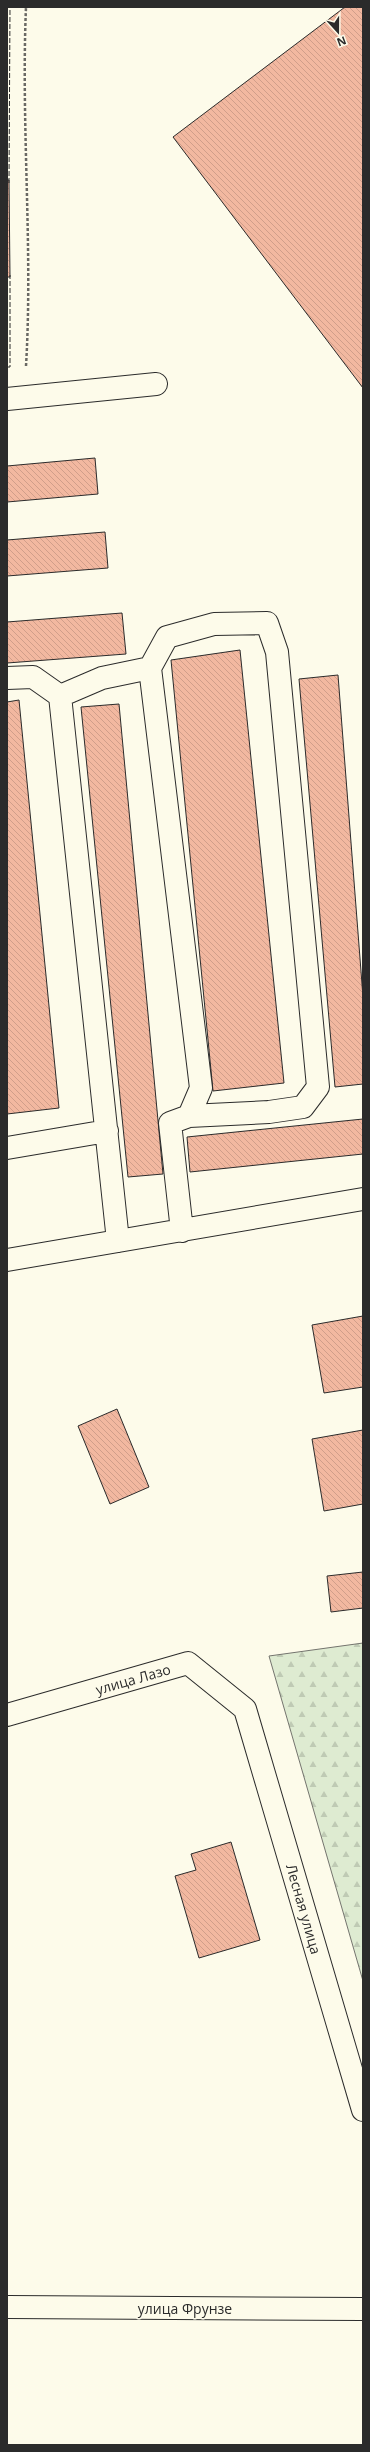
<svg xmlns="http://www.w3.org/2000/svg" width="370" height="2452" font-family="'Open Sans',sans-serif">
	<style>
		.forest { fill: url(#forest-firs); stroke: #74746e }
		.building { fill: url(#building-back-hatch); stroke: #2b2b2b }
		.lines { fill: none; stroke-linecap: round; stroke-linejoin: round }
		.minor-casing { stroke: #2b2b2b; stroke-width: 24 }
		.path { stroke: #6a6964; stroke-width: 2.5; stroke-dasharray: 3 2; stroke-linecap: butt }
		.minor { stroke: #fdfbea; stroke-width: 22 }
		.fence { stroke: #2b2b2b; stroke-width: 1; stroke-dasharray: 5 2; stroke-linecap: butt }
		.labels { text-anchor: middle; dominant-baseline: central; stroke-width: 3; stroke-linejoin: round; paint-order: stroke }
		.street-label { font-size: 14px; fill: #2b2b2b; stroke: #fdfbea }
	</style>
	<defs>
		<pattern id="forest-firs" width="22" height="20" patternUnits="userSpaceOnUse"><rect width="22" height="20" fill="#deebd1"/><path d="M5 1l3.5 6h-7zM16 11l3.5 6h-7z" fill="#bfcab4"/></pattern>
		<pattern id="building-back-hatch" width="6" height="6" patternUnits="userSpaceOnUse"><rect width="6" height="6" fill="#f2b8a0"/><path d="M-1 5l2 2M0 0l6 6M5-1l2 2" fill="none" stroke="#d09e8a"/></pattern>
	</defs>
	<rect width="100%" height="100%" fill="#fdfbea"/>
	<!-- forest -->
	<path class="forest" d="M363 1643V1981L269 1656Z"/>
	<!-- building -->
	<path class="building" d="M345 7H363V388L173 137Z
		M7 180H9L10 277H7Z
		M95 458 98 494 7 502V466Z
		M105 532 108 568 7 576V540Z
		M122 613 126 654 7 663V622Z
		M240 650 284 1083 213 1091 171 660Z
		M338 675 363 997V1084L335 1087 299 679Z
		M19 700 59 1108 7 1114V702Z
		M119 704 163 1174 128 1177 81 707Z
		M363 1119V1154L190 1172 187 1137Z
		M363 1316V1387L324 1393 312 1325Z
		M117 1409 149 1487 110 1504 78 1426Z
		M363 1430V1504L324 1511 312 1439Z
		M363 1572V1608L331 1612 327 1576Z
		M231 1842 260 1940 199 1958 175 1876 196 1870 191 1854Z"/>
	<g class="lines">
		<defs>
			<path id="minor" d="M7 399 156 384
				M7 678 33 677 60 696 118 1241
				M60 696 102 678 150 668
				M7 1148 107 1131
				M182 1231 170 1123 189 1116 201 1088 150 668 167 637 214 624 267 623 277 652 318 1087 303 1107 269 1112 189 1116
				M7 1260 363 1199
				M7 1715 188 1663 245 1709 363 2110
				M7 2307 363 2309"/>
		</defs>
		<!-- minor casing -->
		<use href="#minor" class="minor-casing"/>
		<!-- path -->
		<path class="path" d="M26 366C33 247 21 127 26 7"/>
		<!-- minor -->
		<use href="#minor" class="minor"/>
		<!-- fence -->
		<path class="fence" d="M9 183 10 7
			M7 367H10V275"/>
	</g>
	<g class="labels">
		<!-- street labels -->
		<g class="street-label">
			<text transform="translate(133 1679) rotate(-16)">улица Лазо</text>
			<text transform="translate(304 1909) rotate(74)">Лесная улица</text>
			<text x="185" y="2308">улица Фрунзе</text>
		</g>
	</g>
	<!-- border -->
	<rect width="370" height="2452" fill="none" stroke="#2b2b2b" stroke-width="16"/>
	<!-- north arrow -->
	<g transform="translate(338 32) rotate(159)" stroke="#fdfbea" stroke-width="3" paint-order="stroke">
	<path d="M0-3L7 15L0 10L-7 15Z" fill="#2b2b2b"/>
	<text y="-6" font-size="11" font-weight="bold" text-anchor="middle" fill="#2b2b2b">N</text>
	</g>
</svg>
